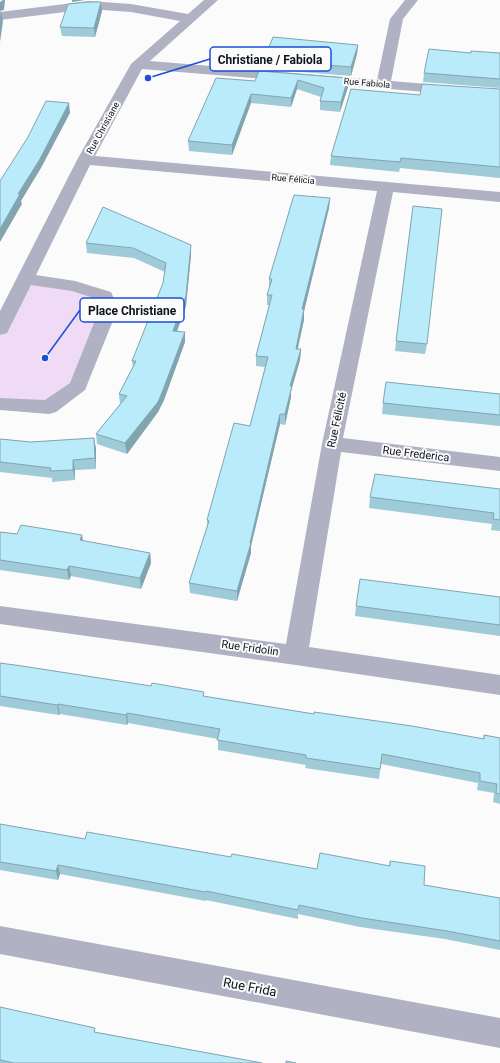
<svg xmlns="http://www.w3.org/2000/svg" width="500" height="1063" font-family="Roboto,sans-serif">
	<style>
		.green { fill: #efdbf6 }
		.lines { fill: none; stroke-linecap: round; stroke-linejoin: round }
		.minor { fill: #b0b1c2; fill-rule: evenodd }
		.wall { fill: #9fcad7 }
		.shaded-wall { fill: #82a4af }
		.building { fill: #b9ebfa; stroke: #82a4af }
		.labels { text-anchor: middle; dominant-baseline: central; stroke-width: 4; stroke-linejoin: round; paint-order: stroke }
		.far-street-label { font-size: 9px; fill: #0c131a; stroke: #fbfbfb }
		.street-label { font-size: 11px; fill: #0c131a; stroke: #fbfbfb }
		.near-street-label { font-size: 13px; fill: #0c131a; stroke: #fbfbfb }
		.leader { fill: none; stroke: #1d4ed8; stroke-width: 1.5 }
		.callout-dot { fill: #1d4ed8; stroke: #fbfbfb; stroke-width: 1.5 }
		.callout { fill: #fbfbfb; stroke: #1d4ed8; stroke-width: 1.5 }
		.callout-label { font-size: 12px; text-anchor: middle; font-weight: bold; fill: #0c131a }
	</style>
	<rect width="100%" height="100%" fill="#fbfbfb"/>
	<!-- green -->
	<path class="green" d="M25 279 105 296 78 386 49 407 0 404V329Z"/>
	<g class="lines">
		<!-- minor -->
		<path class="minor" d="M204 0H218L150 61 377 80 390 19 405 0H418L403 19 391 81 500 90V98L142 69 95 156 500 192V202L393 192 343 438 500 457V471L341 452 309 647 500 675V695L296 665 0 624V606L286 644 322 444 377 191 90 165 36 275 75 281 111 292 118 308 85 390 56 412 49 414 0 410V398L45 400 70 383 100 308 97 299 72 291 31 285 7 333 0 335V311L77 160 131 64 180 21 131 12 89 9 0 20V12L89 1 131 4 188 14Z
			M0 926 500 1018V1048L0 954Z"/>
	</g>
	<!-- wall -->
	<path class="wall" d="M102 11 95 37 62 36 60 27Z
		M358 45 357 54 351 76 264 69V60Z
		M471 53H500V88L423 82 424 73Z
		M348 78V87L340 112 320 110V101L321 97 297 89 291 107 251 103 232 155 189 151 188 141 255 81Z
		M500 89V178L400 168 399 172 330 165 331 156Z
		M330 198 329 208 304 309V320L298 349H301L300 360 291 391V397L285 425 280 424 251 546V553L237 601 190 593 189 583 207 527V520L250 426 265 367 256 366V356L269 305H267V295L269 289V279Z
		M413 206 427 344 425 354 395 351Z
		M86 243 191 255 186 306 177 332H185V342L164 400 158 412 127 454 97 444 96 434 120 404 119 394 133 367 132 361 163 283 165 272 134 258 87 253Z
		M500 394V426L382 414 383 403Z
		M94 438 96 449V469L75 470V480L52 482V478L0 472V439L31 442Z
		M500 489V531L491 530 492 524 369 508 370 497Z
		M0 532 17 534 82 535 83 541 150 553 151 563 141 589 71 576 69 580 0 570Z
		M500 597V636L355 616 356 606Z
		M0 663 314 714 483 739 484 735 500 738V804L493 802 494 793 477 790 478 783 381 764 379 779 305 768 306 765 218 750V739L128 723 127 725 60 714 59 715 0 706Z
		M0 824 85 839 231 857 317 869 389 866 390 861 424 885 500 898V950L445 939 360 927 298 914V919L206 900V901L60 874 58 880 0 870Z
		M0 1007 96 1032 262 1063H0Z"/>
	<!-- shaded-wall -->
	<path class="shaded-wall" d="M3 0H5L4 10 0 11V2Z
		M72 0H85L72 2Z
		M101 2 102 11 95 37 94 28Z
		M1 12 3 21 0 42V24Z
		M358 45 357 54 351 76V67Z
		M348 78V87L340 112 341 102Z
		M298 80 297 89 291 107V98Z
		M251 94V103L232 155V145Z
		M69 103 70 113 41 168 21 201 22 204 0 242V229L18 194Z
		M330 198 329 208 302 320V309Z
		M191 245V255L186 306 173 341V331Z
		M304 309V320L295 359 296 349Z
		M185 332V342L164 400 158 412 127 454 125 443Z
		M301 349 300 360 291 391V397L285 425V414L290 386Z
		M280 414V424L251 546V553L237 601V591L250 543Z
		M94 438 96 449V469L95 458Z
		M73 460 75 470V480L73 470Z
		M82 535 83 545 80 540Z
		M150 553 151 563 141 589 140 578Z
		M69 566 71 576 69 580 67 570Z
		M58 704 60 714 59 715 57 705Z
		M127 713 128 723 127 725 126 715Z
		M58 865 60 874 58 880 56 871Z"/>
	<!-- building -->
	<path class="building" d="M88 2H101L94 28 60 27 68 4Z
		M0 12H1L0 24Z
		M273 37 358 45 351 67 264 60Z
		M429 49 471 53V51L500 53V79L424 73Z
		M259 71 348 78 341 102 320 101 324 88 298 80 291 98 251 94 232 145 188 141 216 78 255 81Z
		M422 84 500 89V167L401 158 400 162 331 156 351 89 420 95Z
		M46 101 69 103 40 159 18 194H20L0 229V181L28 137Z
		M294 195 330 198 302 309H304L296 349H301L290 386H292L285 414H280L250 543H251L237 591 189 583 209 521 207 520 234 423 250 426 268 357 256 356 272 295H267L272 279H269Z
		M413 206 442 209 427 344 396 341Z
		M103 207 191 245 186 296 173 331 185 332 163 390 158 402 125 443 96 434 127 396 119 394 136 361H132L163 283 166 263 133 248 86 243Z
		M386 382 500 394V415L383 403Z
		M94 438 95 458 73 460V470L50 471 51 468 0 462V439L31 442Z
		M375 474 500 489V520L493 519 494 513 370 497Z
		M21 525 82 535 80 540 150 553 140 578 69 566 67 570 0 560V532L17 534Z
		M360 579 500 597V625L356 606Z
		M0 663 22 666 151 686 152 683 204 692 203 696 314 714V712L412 726 484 739V735L500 738V794L496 793 497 784 480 781V773L382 754 380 769 306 758V755L217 740 220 729 127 713 126 715 58 704 57 705 0 696Z
		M0 824 85 839 87 832 231 857 232 854 317 869 320 853 390 866V861L425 866 424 885 500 898V941L447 931 362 918 299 905 298 910 206 891 205 892 58 865 56 871 0 862Z
		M0 1007 95 1028 94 1032 262 1063H14L0 1060Z
		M286 1061 296 1063H286Z"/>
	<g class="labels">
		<!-- far-street labels -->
		<g class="far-street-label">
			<text transform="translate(367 83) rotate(5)">Rue Fabiola</text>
			<text transform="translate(103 128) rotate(-61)">Rue Christiane</text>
			<text transform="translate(293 179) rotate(5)">Rue Félicia</text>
		</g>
		<!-- street labels -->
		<g class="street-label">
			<text transform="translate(337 420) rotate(-78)">Rue Félicité</text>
			<text transform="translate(416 454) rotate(7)">Rue Frederica</text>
			<text transform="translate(250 648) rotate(8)">Rue Fridolin</text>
		</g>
		<!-- near-street labels -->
		<g class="near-street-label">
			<text transform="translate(250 987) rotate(11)">Rue Frida</text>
		</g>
	</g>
	<!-- callouts -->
	<path class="leader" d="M148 78L210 59M45 358L80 310"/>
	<g class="callout-dot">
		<circle cx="148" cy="78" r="4"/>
		<circle cx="45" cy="358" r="4"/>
	</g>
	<g class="callout">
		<rect x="210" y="47" width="121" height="24" rx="4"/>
		<rect x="80" y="298" width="104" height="24" rx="4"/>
	</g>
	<g class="callout-label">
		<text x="270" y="64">Christiane / Fabiola</text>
		<text x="132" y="315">Place Christiane</text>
	</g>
</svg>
